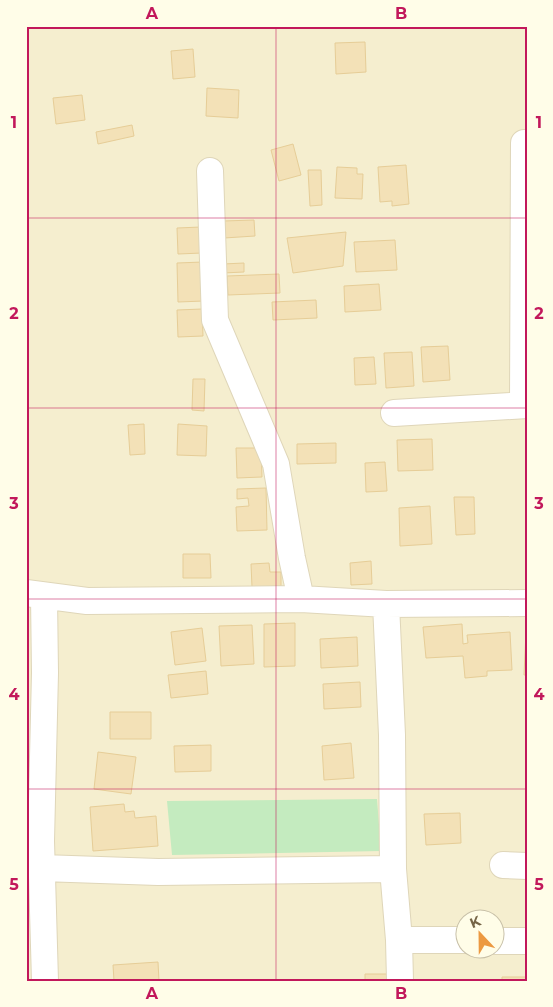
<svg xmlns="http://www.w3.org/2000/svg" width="553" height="1007" font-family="Montserrat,sans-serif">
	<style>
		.residential { fill: #f5eecf; fill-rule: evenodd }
		.green { fill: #c4ebbf }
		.building { fill: #f3e1b7; stroke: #e6cd97 }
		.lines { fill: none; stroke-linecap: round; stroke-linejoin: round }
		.minor-casing { stroke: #dfd6b9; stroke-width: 28 }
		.minor { stroke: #fff; stroke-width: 26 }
		.grid { fill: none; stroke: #c2185b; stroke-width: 1; stroke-opacity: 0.55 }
		.neatline { fill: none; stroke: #c2185b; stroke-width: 2 }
		.grid-label { font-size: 16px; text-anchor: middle; font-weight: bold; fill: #c2185b }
	</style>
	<rect width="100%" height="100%" fill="#fdfae1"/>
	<!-- residential -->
	<path class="residential" d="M26 26H527V981H26ZM466 920H496V950H466Z"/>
	<!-- green -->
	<path class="green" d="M377 799 381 851 172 855 167 801Z"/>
	<!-- building -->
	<path class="building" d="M365 42 366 72 336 74 335 43Z
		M193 49 195 77 173 79 171 51Z
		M207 88 239 90 238 118 206 116Z
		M82 95 85 120 56 124 53 98Z
		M132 125 134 136 98 144 96 132Z
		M293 144 301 175 279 181 271 150Z
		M406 165 409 204 392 206V201L380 202 378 167Z
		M337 167 357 168V174H363L362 199 335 198Z
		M308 170H321L322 205 310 206Z
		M254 220 255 236 224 238 223 221Z
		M201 227 202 253 178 254 177 228Z
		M346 232 343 266 293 273 287 238Z
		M395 240 397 270 356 272 354 242Z
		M203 262 204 301 178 302 177 263Z
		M244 263V272L223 273V264Z
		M279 274 280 293 228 295 227 276Z
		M379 284 381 310 345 312 344 286Z
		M316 300 317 318 273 320 272 302Z
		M202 309 203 336 178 337 177 310Z
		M448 346 450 380 423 382 421 347Z
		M412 352 414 386 386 388 384 353Z
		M374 357 376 384 355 385 354 358Z
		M193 379H205L204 411 192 410Z
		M144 424 145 454 130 455 128 425Z
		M178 424 207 426 206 456 177 455Z
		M432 439 433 470 398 471 397 440Z
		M336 443V463L297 464V444Z
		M236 448H261L262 477 237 478Z
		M385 462 387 491 366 492 365 463Z
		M266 488 267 530 237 531 236 507 249 506 248 498 237 499V489Z
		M454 497H474L475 534 456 535Z
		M430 506 432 544 400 546 399 508Z
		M183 554H210L211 578H183Z
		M371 561 372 584 351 585 350 563Z
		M269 563 270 572H281V586L252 587 251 564Z
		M295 623V666L264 667V624Z
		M462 624 463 644 468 643 467 635 510 632 512 670 487 671V676L465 678 463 656 426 658 423 627Z
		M252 625 254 664 221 666 219 626Z
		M202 628 206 661 175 665 171 632Z
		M526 632H527V675H524Z
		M357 637 358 666 321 668 320 639Z
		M206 671 208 694 171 698 168 675Z
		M360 682 361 707 324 709 323 684Z
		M110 712H151V739H110Z
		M351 743 354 778 324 780 322 746Z
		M211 745V771L175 772 174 746Z
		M98 752 136 757 131 794 94 789Z
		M124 804 125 812 134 811 135 818 156 816 158 846 93 851 90 807Z
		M460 813 461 843 426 845 424 814Z
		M158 962 159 981H114L113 965Z
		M365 974H394V981H365Z
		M502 977H527V981H502Z"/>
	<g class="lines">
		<defs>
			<path id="minor" d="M210 171 215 320 276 464 292 558 301 599
				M523 405 524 143H527
				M394 413 527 405
				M26 593 87 601 301 599 386 604 527 603
				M44 596 45 673 41 841 45 981
				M386 604 392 735 393 869 399 940 400 981
				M503 865 527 866
				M42 868 158 872 393 869
				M399 940H466
				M496 941H527"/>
		</defs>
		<!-- minor casing -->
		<use href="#minor" class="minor-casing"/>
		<!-- minor -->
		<use href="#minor" class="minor"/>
	</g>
	<!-- grid -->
	<path class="grid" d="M276 26V981M26 218H527M26 408H527M26 599H527M26 789H527"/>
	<!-- border -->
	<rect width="553" height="1007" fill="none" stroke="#fffde8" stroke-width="55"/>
	<!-- north arrow -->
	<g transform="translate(480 934) rotate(338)"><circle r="24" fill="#fffde8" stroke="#c8c0a8"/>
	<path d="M0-4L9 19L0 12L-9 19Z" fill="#ec9941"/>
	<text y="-8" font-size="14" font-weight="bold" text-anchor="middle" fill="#756547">K</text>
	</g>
	<rect x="28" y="28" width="498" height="952" class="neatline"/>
	<g class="grid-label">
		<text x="152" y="19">A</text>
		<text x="401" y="19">B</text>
		<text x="14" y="128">1</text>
		<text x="539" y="128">1</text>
		<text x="14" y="319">2</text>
		<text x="539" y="319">2</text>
		<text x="14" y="509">3</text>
		<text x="539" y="509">3</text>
		<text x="14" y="700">4</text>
		<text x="539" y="700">4</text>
		<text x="14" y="890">5</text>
		<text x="539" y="890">5</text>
		<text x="152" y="999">A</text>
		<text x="401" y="999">B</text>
	</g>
</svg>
